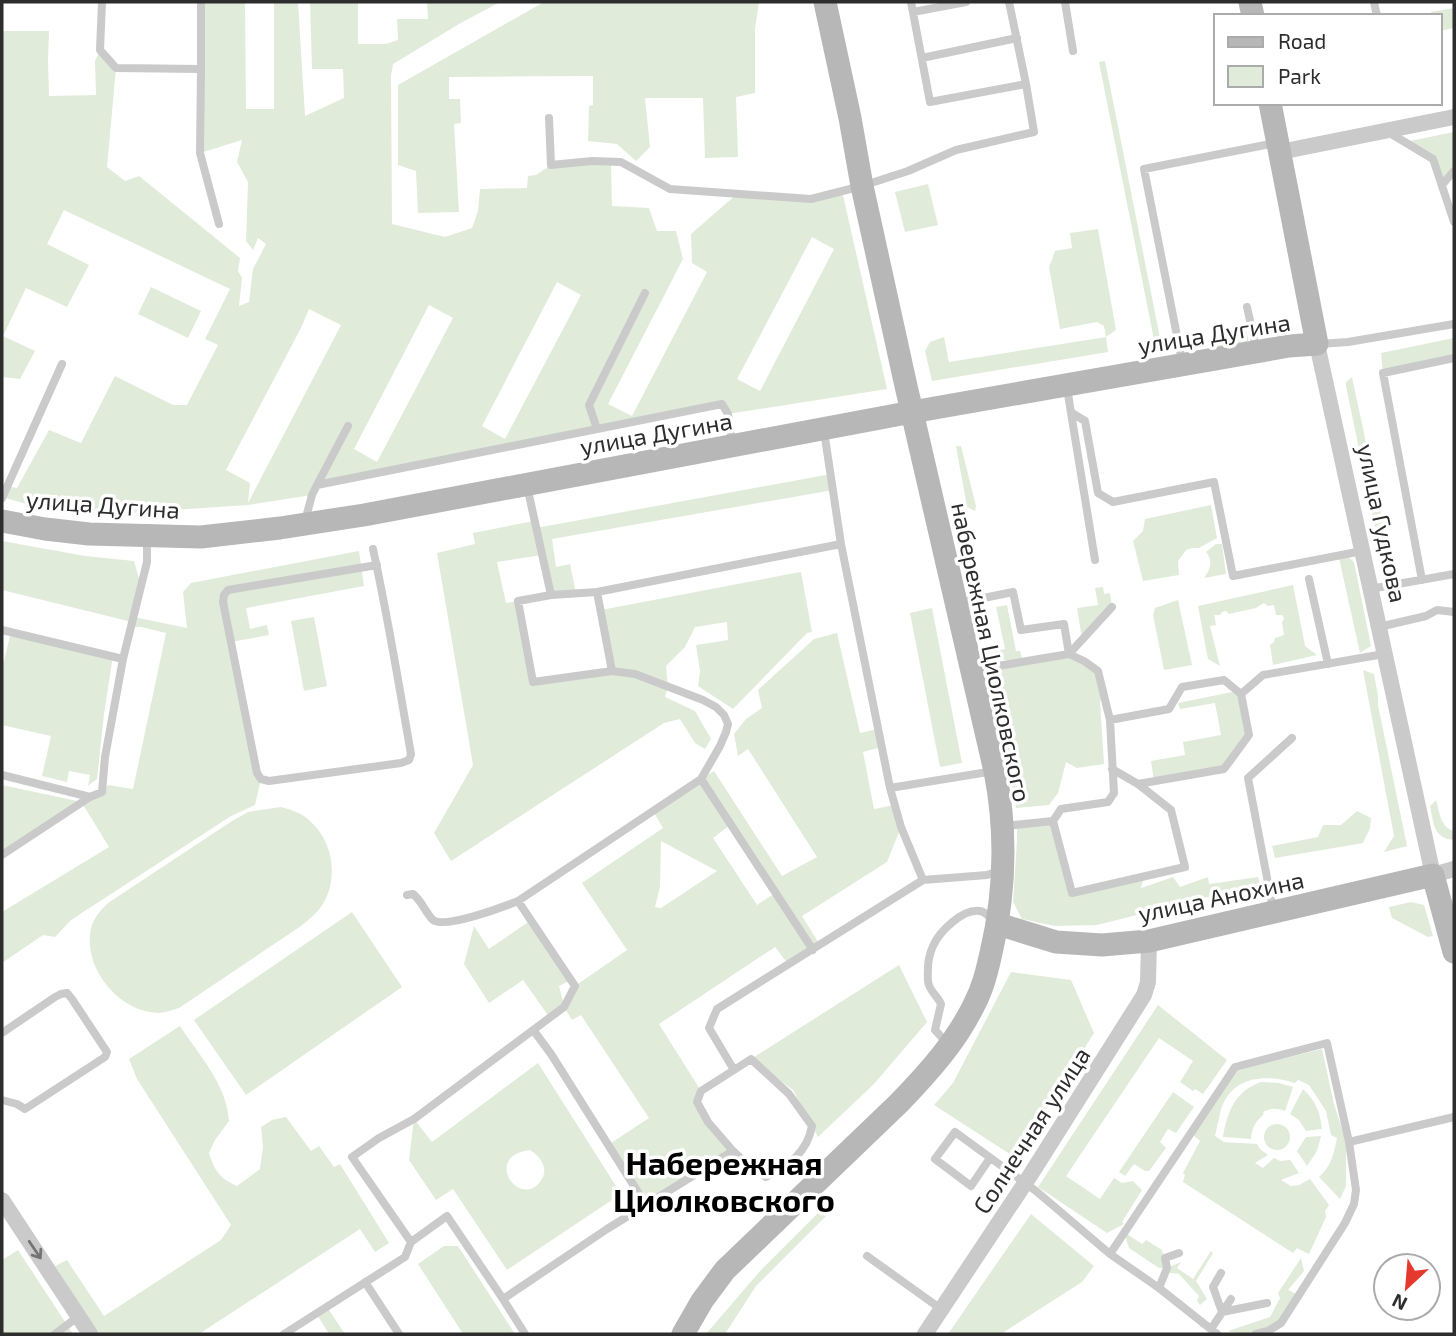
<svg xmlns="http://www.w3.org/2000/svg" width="1456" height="1336" font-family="'Exo 2',sans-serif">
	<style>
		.green { fill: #e1ebda; fill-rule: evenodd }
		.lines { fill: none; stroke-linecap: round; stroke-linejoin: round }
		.lane { stroke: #cacaca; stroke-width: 8 }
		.street { stroke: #cacaca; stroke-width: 16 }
		.secondary { stroke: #b7b7b7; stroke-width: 23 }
		.oneway { stroke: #747474 }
		.labels { text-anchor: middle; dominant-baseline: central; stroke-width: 7; stroke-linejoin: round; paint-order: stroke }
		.street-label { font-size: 24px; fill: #2d2d2d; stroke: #fff }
		.district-label { font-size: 32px; font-weight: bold; fill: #000; stroke: #fff }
	</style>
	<rect width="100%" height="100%" fill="#fff"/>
	<!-- green -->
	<path class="green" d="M201 2H245L246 109H274V2H298L305 116 344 98 343 69H312L310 2H358V44H386L398 40 397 19H428L427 2H500L459 24 393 64 391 76 392 224 445 237 472 228 478 211 480 189 527 188 528 176 536 175 551 165 611 162 612 206 649 208 657 231H676L683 259 608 404 632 416 707 272 692 263 691 234 737 194 811 199 842 191 887 389 728 414 722 405 318 485 312 495 248 505 129 513 37 507 2 497V485L17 488 49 430 81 443 115 376 173 405H187L218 345 205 339 230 289 64 210 47 244 89 265 67 307 26 288 3 336 35 351 20 379 2 377V31H49L48 61 49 96 96 95 95 61 100 50 116 68 107 167 125 181 139 176 240 258 238 271 242 278 239 306 249 302 253 269 266 244 258 238 253 250 246 241 248 182 237 162 242 140 200 153ZM812 237 834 249 760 391 737 379ZM557 282 581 295 505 439 482 426ZM429 305 453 318 377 462 354 449ZM309 309 341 325 248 503 250 483 226 470 302 326Z
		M544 2H762H759L755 29V93L736 97 738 157 705 158 703 98H645L650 147 636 161 617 144 588 141 589 106 593 105V76L449 77V99H460L461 123 454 124 459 212 418 213 416 171 398 165V85Z
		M1454 8V28L1440 31V16H1432L1431 12Z
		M1105 61 1161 343 1155 345 1099 62Z
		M1454 132V171L1442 185 1433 159 1405 142Z
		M928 184 938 225 905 232 895 192Z
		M1098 229 1116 330 1106 337 1108 352 932 381 925 351 930 342 944 337 949 362 1106 337 1104 326 1097 322 1060 329 1049 267 1055 251 1072 248 1070 233Z
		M151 287 201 311 188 338 138 314Z
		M1246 329 1250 348H1213L1218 334Z
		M1454 338V358L1383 373 1381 353Z
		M1352 377 1394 574 1384 570 1346 386V382Z
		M956 446H961L976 506 975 511 967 507Z
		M831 474 833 490 552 539 556 567 570 564 576 593 551 595 542 555 497 562 506 603 518 601 533 682 611 671 601 610 795 573 801 572 812 632 807 633 733 709 698 686 700 671 696 645 728 640 727 622 695 627 685 647 666 666 668 687 665 697 695 711 711 739 705 749 695 743 680 719 664 723 451 861 434 833 473 765 437 553 475 544 473 533 534 521 536 528Z
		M1211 505 1217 538 1199 548H1192L1186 550 1178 561 1179 575 1143 581 1133 541 1143 531 1145 519Z
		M2 541 85 556 134 561 141 586 134 617 187 628 183 592 191 583 359 551 364 586 246 608 250 629 267 625 269 635 231 642 261 779 255 805 231 816 71 920 55 937 43 935 2 963V912L109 847 82 803 2 854V785L82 802 102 792 108 785 133 789 166 633 141 627H131L132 622 2 590Z
		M1216 544H1222L1226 574 1204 578C1211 568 1213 561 1206 552Z
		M1348 557 1354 562 1371 646 1360 653 1339 558Z
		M1293 585 1305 646 1317 655 1273 665 1270 645 1274 642 1275 638 1284 635 1282 623 1284 618 1282 615H1276L1274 605 1268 606 1264 603 1256 608 1229 614 1226 611 1222 612 1220 615H1214L1216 625 1210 626 1220 666 1208 659 1198 606Z
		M1103 587 1104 594 1110 593 1112 607 1082 639 1077 608 1098 605 1095 588Z
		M1178 600 1192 665 1164 670 1153 615 1155 608Z
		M1007 605 1016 651H1020L1022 658 1008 661 987 653 1005 649 996 607Z
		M932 608 962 763 940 767 910 613Z
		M314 617 327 686 304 691 291 621Z
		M11 632 113 656 104 714 97 779 88 786 90 775 69 771 67 782 42 776 51 736 2 725V661H4Z
		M837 633 860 733 878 729 882 747 863 752 874 809 895 805 901 827 887 862 802 916 820 945 789 965 775 947 659 1024 701 1091 697 1102 733 1151 646 1205 608 1145 649 1118 581 1015 572 1020 564 1007 550 1018 523 980 489 1003 464 964 474 926 489 949 531 920 571 980 559 986 564 1005 575 986 627 950 582 883 663 828 653 811 714 771 782 876 817 857 748 749 738 756 734 734 746 719 762 708 758 690 814 639ZM730 825 775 893 757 905 713 838ZM661 841 717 871 661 908 655 907 660 887Z
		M1069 654 1098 671 1104 694 1100 702 1104 764 1077 768 1066 762 1058 793 1049 805 1016 808 990 666Z
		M1363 670 1374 674 1378 696V705L1407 846 1384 852 1394 836Z
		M1237 691 1249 735 1224 769 1154 781 1151 761 1185 755 1183 742 1221 735 1215 703 1180 709 1178 703Z
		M1436 800C1440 813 1440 827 1454 831V840C1433 838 1434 824 1430 806Z
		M281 807C292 810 302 813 310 821 334 842 339 881 321 907 315 915 308 920 301 926L179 1008C172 1010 164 1013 158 1013 117 1012 80 964 92 925 95 916 102 909 108 903L232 821 248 812Z
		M1357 811 1371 818 1370 828 1363 843 1275 858 1272 846 1318 837 1323 825H1341Z
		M1053 821 1072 892 1144 876 1141 888 1173 877 1180 887 1208 877 1209 884 1258 877 1260 884 1097 925 1055 926 1022 919 1013 902 1017 840V825Z
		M1411 902 1424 905 1433 936 1428 937 1392 918 1389 907Z
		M352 912 402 987 246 1095 194 1020Z
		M899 965 927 1022 874 1084 818 1137 793 1090 751 1059Z
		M1011 972 1071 980 1094 1033 1016 1158 934 1105 953 1083Z
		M1158 1005 1227 1060 1203 1094 1195 1089 1193 1091 1180 1082 1193 1061 1159 1038 1066 1176 1100 1199 1114 1178 1122 1183 1133 1181 1142 1190 1122 1222 1124 1224 1107 1233 1038 1187Z
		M180 1026C199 1055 227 1085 229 1121L215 1140 209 1153C215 1171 219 1178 237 1186L260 1169 263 1147 261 1127 272 1120 286 1117 311 1151 319 1146 334 1167 340 1164 389 1243 375 1252 360 1229 199 1334H98L55 1266 67 1260 104 1316 221 1240 231 1225 137 1079 129 1059Z
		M1322 1049 1334 1104 1346 1141V1186L1340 1199 1319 1177C1331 1167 1334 1153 1337 1138L1331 1135 1326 1111 1309 1085 1298 1080 1295 1083C1266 1074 1233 1075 1221 1109 1219 1118 1217 1127 1215 1136L1224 1142 1257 1144 1260 1149 1268 1155 1255 1163 1263 1168 1274 1158 1280 1161 1290 1160 1299 1173 1281 1180 1291 1186 1299 1185 1310 1179 1329 1205 1325 1211 1326 1217 1309 1254 1297 1248 1293 1253 1183 1182 1185 1175 1183 1173 1200 1141 1193 1135 1237 1070Z
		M538 1063 621 1194 507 1270 453 1189 436 1200 409 1160 414 1119 432 1142ZM530 1150C541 1157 550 1169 540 1182 519 1209 482 1156 530 1150Z
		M1261 1082 1279 1083 1293 1087 1285 1111C1276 1108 1271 1108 1263 1112L1264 1114C1255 1122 1252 1128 1251 1139L1223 1137C1227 1112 1235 1091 1261 1082Z
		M1303 1089C1316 1101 1320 1112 1322 1129L1306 1131 1299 1120 1290 1114Z
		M1173 1092 1194 1107 1176 1133 1168 1129 1160 1142 1166 1148 1149 1171H1145L1134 1164 1125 1176 1119 1172Z
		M1264 1137a13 13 0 1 1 26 0a13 13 0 1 1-26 0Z
		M1321 1136 1317 1151 1307 1166 1297 1151 1306 1137Z
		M828 1203 833 1209 756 1286 725 1334H706L760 1271Z
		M1031 1214 1094 1266 1082 1282 1001 1334H948Z
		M1124 1232 1142 1244 1146 1240 1162 1250 1167 1268 1181 1262 1177 1268 1193 1279 1211 1251 1213 1253 1196 1281 1207 1299 1200 1305 1197 1301 1199 1296 1179 1274 1165 1272 1166 1268H1159L1129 1248Z
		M444 1246H458L515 1334H463L418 1264Z
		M18 1250 73 1334H2V1260Z
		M1301 1258 1304 1271 1288 1290 1298 1295C1293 1303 1289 1313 1283 1320 1272 1332 1243 1336 1228 1331L1270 1317 1280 1298 1278 1293Z
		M327 1307 345 1334H329L316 1313Z"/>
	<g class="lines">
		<!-- lane -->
		<path class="lane" d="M102 2 100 50 116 68 201 69V2
			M1009 2 1026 84
			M1065 2 1073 51
			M1374 2 1377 16
			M913 12 966 2
			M922 58 1017 38
			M201 69 200 153 219 224
			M549 118 551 165 592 161 621 162 670 189 811 199 862 186 908 171 956 150 1034 132 1026 84 930 102 911 2
			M1388 132 1433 159 1454 222
			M1442 185 1454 171
			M1247 307 1256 348
			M1319 344 1348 342 1454 324
			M1182 361 1144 169 1275 143
			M1067 388 1095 560
			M1072 413 1085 421 1098 493 1113 502 1214 482 1233 576 1362 551
			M597 429 589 405 645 293
			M824 431 841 544 890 788 901 827 923 880 987 875 1001 870
			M317 485 348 426
			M527 486 551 595 597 592 841 544
			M2 498 62 364
			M305 521 312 495 317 485 722 404 728 414 732 443
			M373 549C388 617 399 686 411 754L409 760 401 763 269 781 261 779 257 773 223 602 224 595 228 590 377 565
			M1309 579 1328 664
			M1422 580 1383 373 1454 358
			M1370 589 1454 574
			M597 592 612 671 635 674 703 700 716 707 724 715 728 724 726 732 720 746 701 779 813 950
			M551 595 518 601 533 682 612 671
			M959 603 1013 592 1021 630 1064 624 1069 654 1084 661 1098 671 1110 720 1114 793 1108 802 1061 809 1053 821 1005 826
			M1379 627 1426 616 1437 610 1454 612
			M2 630 123 659
			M974 670 1069 654 1112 607
			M1241 694 1263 675 1384 654
			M1110 720 1169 709 1182 687 1224 680 1241 694 1249 735 1224 769 1138 784
			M2 775 90 797 2 855
			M890 788 994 771
			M90 797 102 792 105 757 123 659 147 562V539
			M1053 821 1072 893 1185 867 1171 810 1138 784 1112 769
			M407 895 413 894C422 901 425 912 433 920 445 929 503 907 518 901
			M1273 909 1248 778 1292 738
			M534 1031 551 1054 646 1205
			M2 1033 55 997 61 994 67 993 72 999 107 1052 105 1057 25 1109 17 1104 2 1100
			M947 1043 935 1030 941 1004C938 997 931 992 929 985 927 981 928 973 928 968 928 961 930 953 933 946 939 932 963 908 980 911 986 912 989 917 994 921
			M733 1151 750 1167 766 1177C789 1165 807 1153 812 1126L789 1094 751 1059 734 1070 709 1028 717 1009 923 880
			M990 1158 971 1186 935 1159 955 1132 1036 1191 1110 1254 1159 1288 1217 1334
			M411 1242 447 1216 503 1299
			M1110 1254 1235 1067 1327 1043 1349 1142 1454 1117
			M867 1256 941 1309
			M1221 1273 1213 1287 1222 1312 1267 1303
			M365 1282 399 1334
			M1159 1288 1167 1268 1165 1258 1179 1253
			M1211 1329 1231 1299
			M55 1334 79 1316
			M284 1334 405 1257 411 1242 352 1157 379 1138 414 1119 564 1007 575 986 518 901 701 779
			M525 1334 503 1299 607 1229 733 1151 708 1122 697 1102 701 1091 734 1070
			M1256 1334 1268 1331 1281 1323 1345 1223 1354 1204 1356 1190 1349 1142"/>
		<!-- street -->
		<path class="street" d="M1280 152 1454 117
			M1317 344 1433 875 1454 869
			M2 1200 90 1334
			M925 1334 1031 1174 1144 995 1148 982 1149 941"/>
		<!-- secondary -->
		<path class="secondary" d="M1250 2 1253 16
			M2 521 45 529 89 534 201 537 280 528 364 515 912 412 1289 346 1317 344 1270 103
			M998 924 1056 942 1102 945 1149 941 1433 875 1454 952
			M683 1334 702 1301 725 1270 899 1103C928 1073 956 1042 974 1005 983 988 987 971 991 953 1005 894 1007 832 995 771L906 386 862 186 850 118 825 2"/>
	</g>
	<!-- one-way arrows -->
	<defs><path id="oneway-shaft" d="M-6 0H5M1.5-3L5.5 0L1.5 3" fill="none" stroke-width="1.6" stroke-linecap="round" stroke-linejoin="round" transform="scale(1.75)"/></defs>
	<use class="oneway" href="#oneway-shaft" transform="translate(35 1250) rotate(56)"/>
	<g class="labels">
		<!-- street labels -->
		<g class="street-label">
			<text transform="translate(1214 333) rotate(-9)">улица Дугина</text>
			<text transform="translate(656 433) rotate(-10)">улица Дугина</text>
			<text transform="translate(103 504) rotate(4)">улица Дугина</text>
			<text transform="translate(1383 523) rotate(78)">улица Гудкова</text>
			<text transform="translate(992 652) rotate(78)">набережная Циолковского</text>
			<text transform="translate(1221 896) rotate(-12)">улица Анохина</text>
			<text transform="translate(1031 1130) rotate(-57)">Солнечная улица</text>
		</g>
		<!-- district labels -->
		<g class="district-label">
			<text x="724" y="1162">Набережная<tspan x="724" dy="37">Циолковского</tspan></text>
		</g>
	</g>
	<!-- border -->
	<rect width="1456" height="1336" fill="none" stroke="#2d2d2d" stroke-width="7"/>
	<!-- legend -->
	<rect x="1214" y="14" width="228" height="91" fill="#ffffff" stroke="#ababab" stroke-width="2"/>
	<rect x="1228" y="37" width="35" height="10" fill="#b7b7b7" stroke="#ababab" stroke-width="2"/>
	<text x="1278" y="49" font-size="21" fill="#2d2d2d">Road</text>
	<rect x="1228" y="66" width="35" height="21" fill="#e1ebda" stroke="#ababab" stroke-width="2"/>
	<text x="1278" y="84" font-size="21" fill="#2d2d2d">Park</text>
	<!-- north arrow -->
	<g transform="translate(1407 1287) rotate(206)"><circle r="33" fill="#ffffff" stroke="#ababab" stroke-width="2"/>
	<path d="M0-5L12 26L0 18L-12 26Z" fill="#e5392e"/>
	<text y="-10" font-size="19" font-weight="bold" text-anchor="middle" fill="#2d2d2d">N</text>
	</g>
</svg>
